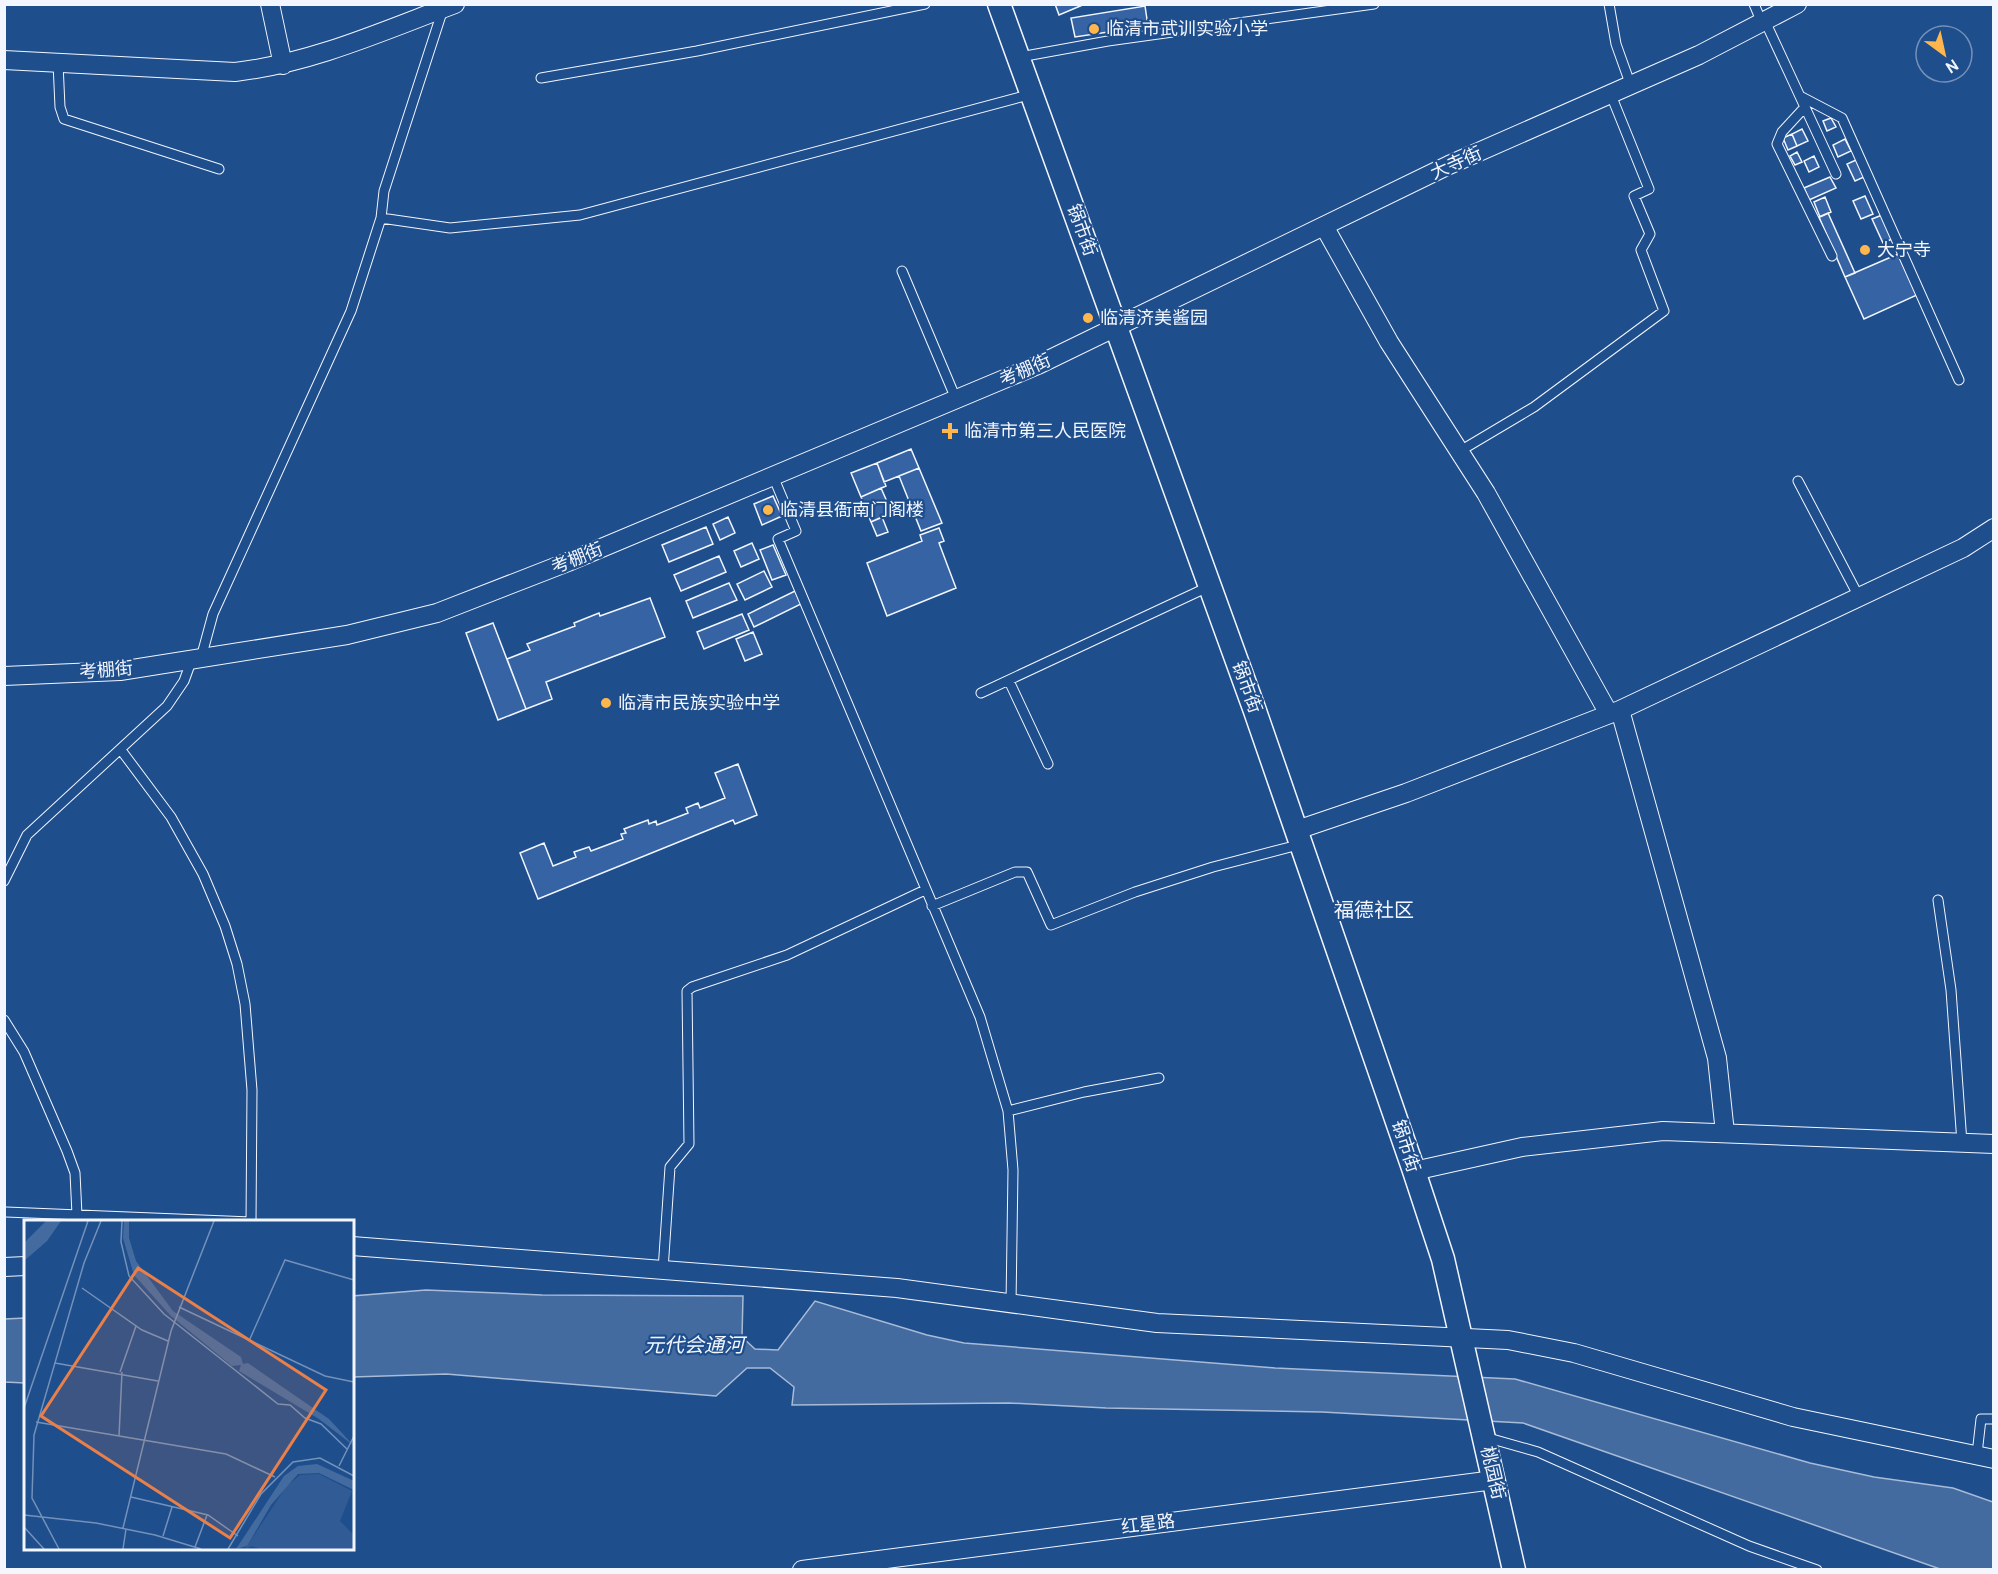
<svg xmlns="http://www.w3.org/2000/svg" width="1998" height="1574" font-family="Cabin,'Noto Sans SC',sans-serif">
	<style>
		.water { fill: #446ba0; stroke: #a8bbd7; stroke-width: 1.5 }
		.building { fill: #3563a3; stroke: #f2f6ff; stroke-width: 1.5 }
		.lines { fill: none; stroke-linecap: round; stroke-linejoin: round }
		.service-casing { stroke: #f2f6ff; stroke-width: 11 }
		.minor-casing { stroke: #f2f6ff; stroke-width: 20 }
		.tertiary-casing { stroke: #f2f6ff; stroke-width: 25 }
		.service { stroke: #1f4e8c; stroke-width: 9 }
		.minor { stroke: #1f4e8c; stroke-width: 18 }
		.tertiary { stroke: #1f4e8c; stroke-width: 22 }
		.poi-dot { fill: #ffb74d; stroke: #1f4e8c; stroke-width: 2 }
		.labels { text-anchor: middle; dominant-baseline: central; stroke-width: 4.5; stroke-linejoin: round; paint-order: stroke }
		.poi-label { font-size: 18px; fill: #f2f6ff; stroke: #1f4e8c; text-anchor: start }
		.street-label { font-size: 18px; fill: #f2f6ff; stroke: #1f4e8c }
		.neighbourhood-label { font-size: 20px; fill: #f2f6ff; stroke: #1f4e8c }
		.water-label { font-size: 20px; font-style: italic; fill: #f2f6ff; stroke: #1f4e8c }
		.inset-road { fill: none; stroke: #7391ba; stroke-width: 1.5 }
		.view { fill: #ea8049; fill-opacity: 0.15; stroke: #ea8049; stroke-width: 3 }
		.inset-edge { fill: none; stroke: #f2f6ff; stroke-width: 3 }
	</style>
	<rect width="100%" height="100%" fill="#1f4e8c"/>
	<!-- water -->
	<path class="water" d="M426 1290 542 1295 743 1296 742 1337 755 1349 778 1350 815 1301 927 1335 964 1343 1275 1368 1515 1379 1810 1463 1874 1477 1953 1488 1993 1502V1569H1940L1523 1423 1322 1412 1106 1408 1009 1403 792 1405 794 1387 770 1368H747L716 1396 446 1374 353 1377 352 1296Z
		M25 1318V1383L5 1382V1319Z"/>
	<!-- building -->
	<path class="building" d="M1055 4H1085L1059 15Z
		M1145 6 1148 26 1075 37 1071 18Z
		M1831 118 1836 127 1827 131 1823 121Z
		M1802 129 1808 141 1797 146 1792 134Z
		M1792 134 1797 146 1788 150 1783 138Z
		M1845 139 1851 151 1838 157 1833 145Z
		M1797 152 1802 162 1795 165 1790 156Z
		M1814 156 1819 167 1809 172 1804 161Z
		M1856 160 1864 177 1855 181 1847 164Z
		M1830 177 1836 188 1809 200 1804 188Z
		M1865 196 1873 214 1861 219 1853 201Z
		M1825 197 1831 212 1820 217 1814 202Z
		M1828 213 1855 273 1845 277 1819 217Z
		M1882 215 1892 239 1883 243 1872 219Z
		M1898 254 1917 295 1864 319 1845 277Z
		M911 449 919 468 884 482 877 463Z
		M877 463 886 486 861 497 851 473Z
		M919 468 942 523 921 531 899 476Z
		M881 488 892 513 871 522 861 497Z
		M773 496 782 516 762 525 754 504Z
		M728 517 735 533 720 540 713 524Z
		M882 517 888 532 877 536 871 522Z
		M706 527 713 544 669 562 662 545Z
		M939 528 944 541 939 543 956 588 887 616 867 563 922 541 920 535Z
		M752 543 759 559 741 567 734 551Z
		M773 545 786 575 772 580 760 550Z
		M719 556 726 572 681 591 674 575Z
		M764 571 772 587 745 600 737 584Z
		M729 583 737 600 693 618 686 601Z
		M795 591 801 604 754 627 748 614Z
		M650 598 665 637 546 682 552 699 526 709 507 659 530 650 527 644 575 626 574 623 599 613 600 616Z
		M742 614 749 630 704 649 697 632Z
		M493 623 526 709 498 720 466 633Z
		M753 632 762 654 745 661 736 639Z
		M738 764 757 815 735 824 733 820 538 899 520 853 544 843 553 866 576 857 574 852 589 847 591 851 623 839 621 834 626 833 624 829 648 820 649 824 656 821 657 825 688 813 686 808 698 803 700 808 725 798 715 773Z"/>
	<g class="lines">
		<defs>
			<path id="service" d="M1609 4 1616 44 1631 86
				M1754 4 1762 23
				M1765 21 1836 174
				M1020 57 1108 41 1374 4
				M58 63 60 107 64 119 219 169
				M541 78 697 51 925 4
				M1800 96 1842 118 1959 380
				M1805 107 1782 132 1777 144 1832 256
				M381 218 450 228 580 215 1032 94
				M902 271 956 399
				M1460 451 1534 407 1664 311 1641 250 1650 234 1634 196 1649 189 1611 95
				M773 476 796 531 778 539 980 1017 1008 1111 1013 1170 1011 1304
				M1798 481 1859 597
				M201 658 213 614 351 311 381 218 384 191 443 9
				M1009 681 1048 764
				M981 693 1208 587
				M4 881 27 835 167 706 184 681 192 659
				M1938 900 1951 990 1962 1143
				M932 906 1015 872H1027L1051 925 1135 892 1213 867 1302 844
				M4 1020 24 1052 67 1151 75 1173 77 1215
				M1008 1111 1084 1092 1159 1078
				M6 1212 251 1222 252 1090 245 1004 237 964 225 926 203 874 171 817 121 750
				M663 1270 670 1167 689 1144 687 991 692 987 787 955 925 890
				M1485 1437 1538 1452 1749 1546 1817 1570
				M1977 1454 1981 1419H1994"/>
			<path id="minor" d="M270 4 283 65
				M4 60 235 72C312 63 383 31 455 4
				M1324 226 1389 342 1486 493 1609 714
				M4 676 120 671 347 635 437 613 568 562 1040 364 1449 165 1699 55 1797 4
				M1620 710 1717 1058 1725 1133
				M1297 830 1406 793 1620 710 1963 548 1994 528
				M1414 1171 1522 1147 1663 1131 1994 1144
				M352 1246 897 1288 1157 1323 1508 1340 1574 1353 1793 1417 1994 1459
				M4 1267 26 1266
				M802 1570 1494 1480"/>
			<path id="tertiary" d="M999 4 1255 711 1414 1171 1443 1259 1514 1570"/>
		</defs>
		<!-- service casing -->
		<use href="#service" class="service-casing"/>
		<!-- minor casing -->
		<use href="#minor" class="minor-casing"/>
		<!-- tertiary casing -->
		<use href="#tertiary" class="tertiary-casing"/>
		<!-- service -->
		<use href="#service" class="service"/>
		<!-- minor -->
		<use href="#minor" class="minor"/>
		<!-- tertiary -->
		<use href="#tertiary" class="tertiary"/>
	</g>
	<!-- markers -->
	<g class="poi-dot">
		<circle cx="1094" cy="29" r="6"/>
		<circle cx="1865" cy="250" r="6"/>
		<circle cx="1088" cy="318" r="6"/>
		<path d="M947 422h6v6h6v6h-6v6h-6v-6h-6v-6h6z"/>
		<circle cx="768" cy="510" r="6"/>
		<circle cx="606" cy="703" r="6"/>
	</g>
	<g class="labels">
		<!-- poi labels -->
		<g class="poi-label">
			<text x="1106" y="29">临清市武训实验小学</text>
			<text x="1877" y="250">大宁寺</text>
			<text x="1100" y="318">临清济美酱园</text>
			<text x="964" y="431">临清市第三人民医院</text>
			<text x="780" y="510">临清县衙南门阁楼</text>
			<text x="618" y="703">临清市民族实验中学</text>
		</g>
		<!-- street labels -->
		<g class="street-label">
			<text transform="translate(1456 163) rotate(-24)">大寺街</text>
			<text transform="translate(1082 230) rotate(70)">锅市街</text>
			<text transform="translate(1025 370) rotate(-24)">考棚街</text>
			<text transform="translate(577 558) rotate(-22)">考棚街</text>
			<text transform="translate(106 670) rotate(-5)">考棚街</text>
			<text transform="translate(1247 687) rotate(70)">锅市街</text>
			<text transform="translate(1406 1146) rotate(72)">锅市街</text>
			<text transform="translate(1493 1473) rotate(77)">桃园街</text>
			<text transform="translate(1148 1524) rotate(-7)">红星路</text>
		</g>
		<!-- neighbourhood labels -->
		<g class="neighbourhood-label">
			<text x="1374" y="910">福德社区</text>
		</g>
		<!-- water labels -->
		<g class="water-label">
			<text x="694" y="1345">元代会通河</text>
		</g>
	</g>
	<!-- overview -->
	<g transform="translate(24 1220)">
		<rect width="330" height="330" fill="#1f4e8c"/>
		<path d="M295 254 328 271 316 301 330 315V329H236L228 326 221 329 262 267 276 255Z" fill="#305b95"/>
		<path d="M22 1H37L23 21 0 41V23ZM100 1H105V18L112 41 149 91 217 137 219 144 224 143 305 199 330 226 295 199 215 151 217 145 208 146 147 96 110 55 99 18ZM293 244 330 261V270L295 253 274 254 247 285 223 326 212 329 260 256 274 246Z" fill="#446ba0"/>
		<path class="inset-road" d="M98 1 97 22 105 56 140 94 254 184 266 185 281 198 297 204 323 229M58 68 118 110 144 121M155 87 301 156 330 162M225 121 261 40 330 60M31 143 134 161M96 152 112 106M0 188 64 1M12 202 202 234 251 257M95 216 98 152M315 246 330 216M107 277 184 295 214 316M0 295 72 303 131 315 177 329M0 307 20 329M99 308 147 111 190 1M139 316 148 287M171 327 183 295M35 329 8 278 10 215 60 43 77 1M99 329 102 309M204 329 237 274 269 242 296 238 330 256"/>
		<path class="view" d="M114 48 302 170 206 318 17 196Z"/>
		<rect width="330" height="330" class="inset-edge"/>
	</g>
	<!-- border -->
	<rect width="1998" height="1574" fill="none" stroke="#f2f6ff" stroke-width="12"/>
	<!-- north arrow -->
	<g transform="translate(1944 54) rotate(147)"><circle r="28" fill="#1f4e8c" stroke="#7391ba" stroke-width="1.5"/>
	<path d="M0-4.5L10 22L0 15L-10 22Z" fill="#ffb74d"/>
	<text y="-9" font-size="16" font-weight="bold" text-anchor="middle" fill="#f2f6ff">N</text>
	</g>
</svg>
